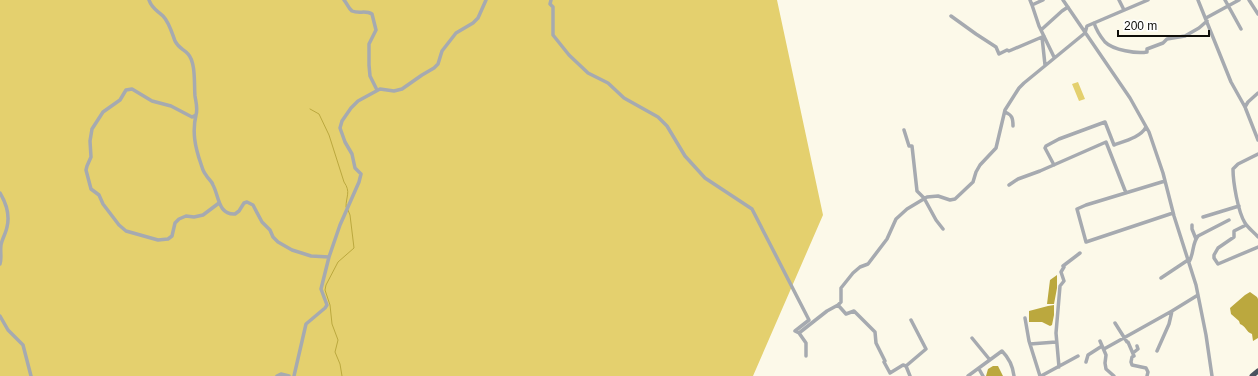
<svg xmlns="http://www.w3.org/2000/svg" width="1258" height="376" font-family="Arial,sans-serif">
	<style>
		.green { fill: #e4d06e }
		.water { fill: #bba83e }
		.lines { fill: none; stroke-linecap: round; stroke-linejoin: round }
		.stream { stroke: #bba83e; stroke-width: 1 }
		.minor { stroke: #a6aab0; stroke-width: 3.5 }
		.highway { stroke: #4a525e; stroke-width: 5 }
	</style>
	<rect width="100%" height="100%" fill="#fcf9e9"/>
	<!-- green -->
	<path class="green" d="M0 0H777L823 215 753 376H0Z
		M1078 82 1085 99 1079 101 1072 84Z"/>
	<!-- water -->
	<path class="water" d="M1057 275V288L1054 304H1047L1050 280Z
		M1250 292 1257 297 1258 299V338L1253 341 1252 334C1246 332 1246 326 1240 324L1239 321 1231 314 1230 308 1245 295Z
		M1054 305V315L1052 325 1050 326 1042 322H1029V311L1048 306Z
		M993 366H998L1003 376H986L988 369Z"/>
	<g class="lines">
		<!-- stream -->
		<path class="stream" d="M310 109 319 114 329 135 344 182C351 192 346 196 346 207
			M342 376 340 364 335 352 338 340 332 324 330 305 325 290 326 285 338 262 354 248 350 215 348 210"/>
		<!-- minor -->
		<path class="minor" d="M149 0C152 9 157 10 163 16 169 22 172 33 175 41 179 49 184 49 188 54 196 62 194 86 195 96 196 103 198 108 196 115L192 117 171 106 152 101 132 89 126 90 120 100 103 112 92 129 90 141 91 157 87 166 86 170 91 189 99 195 103 204 119 225 126 231 158 240 168 239 172 236 175 223 179 219 186 216 194 217 203 215 219 203
			M344 0C347 3 348 8 352 11 359 14 366 10 372 14L376 30 369 44V65L370 76 377 90
			M551 0 550 4 553 7V35L569 55 588 73 608 83 624 98 658 117 667 126 685 156 705 178 752 209 809 320 795 331
			M1030 0 1032 5 1043 0
			M1063 0 1130 98 1149 132 1163 173 1174 216 1196 285 1206 335 1212 376
			M1119 0 1124 10
			M1198 0 1231 82 1245 107 1258 140
			M1225 0 1241 29
			M1249 0 1258 14
			M1032 5 1039 26 1054 57
			M951 16 976 34 996 47 999 54 1007 50 1009 51 1042 37
			M1206 18 1239 0
			M1094 23C1096 29 1100 36 1105 42 1113 50 1137 54 1147 52V49L1163 43 1167 39 1185 36 1199 28 1207 21
			M1041 30 1062 11 1068 7
			M1044 36 1042 37 1045 65
			M1245 107 1248 102 1258 93
			M1005 112C1012 115 1013 118 1013 126
			M196 115C192 132 195 147 201 164 202 167 203 172 206 175 208 179 212 181 213 185 219 196 218 215 235 214L239 211 244 203 247 202 253 205 262 222 270 230 273 237 278 242 292 250 311 256 329 257
			M904 130 909 146H912L917 191 924 198 936 220 943 229
			M1258 154 1238 164 1233 169C1233 182 1238 212 1245 223 1248 228 1254 232 1258 237
			M1054 165 1045 148 1046 146 1059 139 1105 122 1114 145C1125 141 1141 137 1146 127
			M1165 181 1086 205 1077 209 1086 242 1173 213
			M1009 185 1018 179 1040 171 1106 142 1126 193
			M0 193C6 203 10 215 7 227 6 233 2 239 1 245 0 252 2 258 0 264
			M1203 217 1239 206
			M1192 225V229L1196 239
			M1246 225 1234 231V237L1218 248 1214 255V258L1218 264 1258 247
			M1189 262C1194 254 1192 243 1198 236L1229 220
			M1161 278 1188 260
			M0 316 8 330 23 345 31 376
			M1025 318 1029 341 1040 376
			M1115 323 1127 342H1128L1134 356 1132 357 1131 362 1132 365 1146 368 1148 372 1147 376
			M795 331 799 333 827 311 838 305
			M799 333 806 343V356
			M972 338 990 360
			M1100 341 1106 355 1105 363 1106 369 1114 376
			M1030 344 1056 342
			M1104 349 1172 311
			M1157 351 1169 324 1172 311 1198 295
			M1133 353 1138 349 1137 346
			M1086 362 1088 355 1102 346
			M906 366 926 349 911 320
			M1059 367 1056 333 1060 286 1064 281 1061 272 1064 267 1063 266 1080 253
			M979 369 983 376
			M277 376 281 374 289 376
			M294 376 306 324 325 308 327 305 321 289 329 257 340 225 359 182 361 174 355 168 352 154 345 142 340 128 342 121 351 108 358 101 380 89 394 91 402 89 422 75 434 68 438 64 442 51 456 33 473 23 478 18 486 0
			M910 376 906 366 903 365 890 373 884 362 885 361 876 343 875 332 854 311 846 314 838 305 841 302V288L853 273 860 267 868 264 887 239 896 219 907 209 927 197 938 196 950 200 955 199 973 182 976 172 980 165 996 148 1005 110 1019 88 1024 83 1085 33 1087 26 1148 0
			M968 376 1002 351C1009 358 1013 367 1014 376
			M1041 376 1078 356"/>
		<!-- highway -->
		<path class="highway" d="M1252 376 1258 371"/>
	</g>
	<!-- scale -->
	<path d="M1118 30v6h91v-6" fill="none" stroke="#0f0e09" stroke-width="2"/>
	<text x="1124" y="30" font-size="12" fill="#0f0e09" stroke="#ffffff" stroke-width="3" paint-order="stroke">200 m</text>
</svg>
